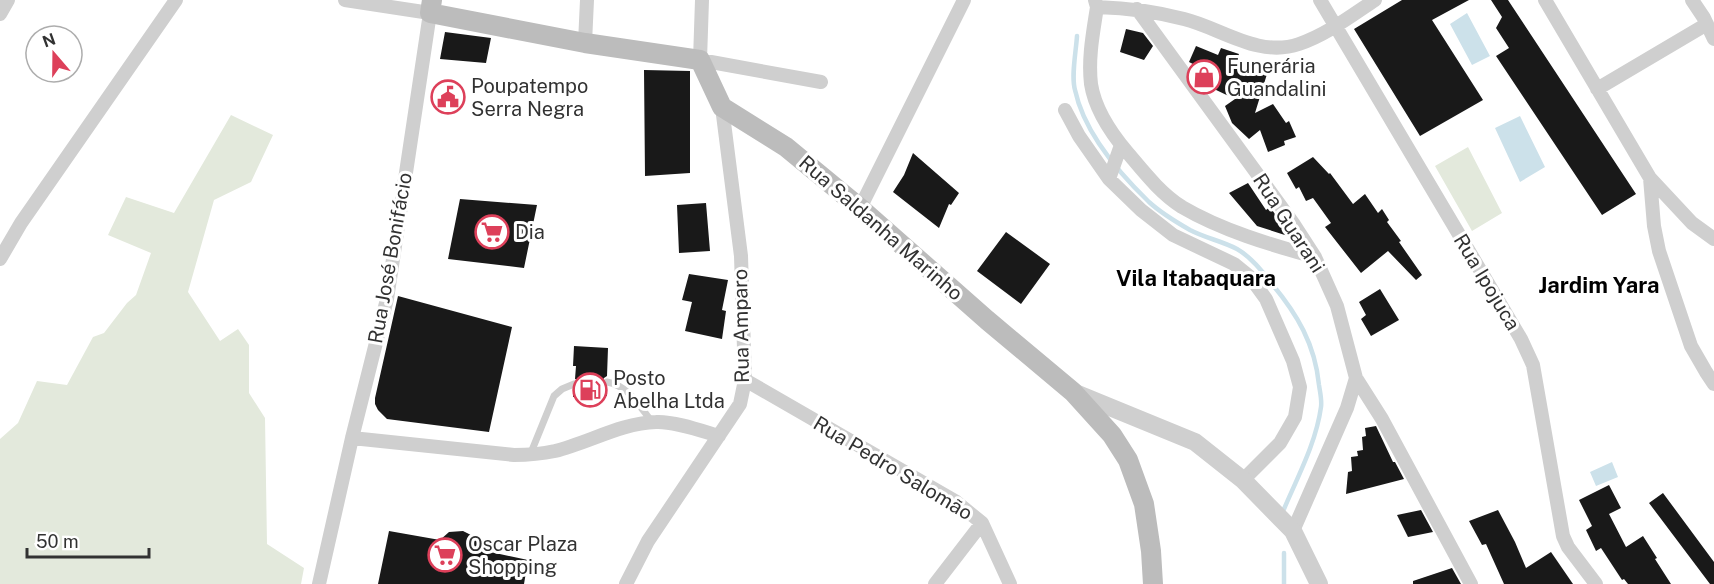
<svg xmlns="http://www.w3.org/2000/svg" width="1714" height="584" font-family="'Public Sans',sans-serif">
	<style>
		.green { fill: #e3e9dc }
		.water { fill: #cce1ea }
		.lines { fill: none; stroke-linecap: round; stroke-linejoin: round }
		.stream { stroke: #cce1ea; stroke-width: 4.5 }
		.building { fill: #191919 }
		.service { stroke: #cfcfcf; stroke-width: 7 }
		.minor { stroke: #cfcfcf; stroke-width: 14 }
		.tertiary { stroke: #cfcfcf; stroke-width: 18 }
		.secondary { stroke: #bcbcbc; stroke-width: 20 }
		.labels { text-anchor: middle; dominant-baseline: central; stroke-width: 6; stroke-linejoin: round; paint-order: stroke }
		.poi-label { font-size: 20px; fill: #323232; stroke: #fff; text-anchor: start }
		.street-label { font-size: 20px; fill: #323232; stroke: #fff }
		.quarter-label { font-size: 22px; font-weight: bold; fill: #000; stroke: #fff }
	</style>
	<rect width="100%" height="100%" fill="#fff"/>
	<!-- green -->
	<path class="green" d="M231 115 273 135 251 182 214 200 188 292 220 341 238 329 249 345V393L265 418 267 544 304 568 301 584H0V439L18 423 37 381 67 385 93 337 104 333 127 303 136 295 151 253 108 235 126 197 174 213Z
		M1468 147 1502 213 1472 231 1435 166Z"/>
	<!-- water -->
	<path class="water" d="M1467 13 1490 56 1472 65 1450 24Z
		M1520 116 1545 167 1520 182 1495 128Z
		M1612 462 1618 477 1596 486 1590 472Z"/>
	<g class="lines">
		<!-- stream -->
		<path class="stream" d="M1077 36C1076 52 1071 76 1075 90 1084 132 1119 173 1149 202 1161 213 1176 222 1190 230 1205 238 1222 241 1237 249 1251 257 1262 271 1272 284 1297 314 1315 344 1319 385 1320 392 1322 400 1321 407 1316 443 1298 476 1284 509
			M1284 553V584"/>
	</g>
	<!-- building -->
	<path class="building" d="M1402 0H1469L1432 20 1483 100 1420 136 1354 29Z
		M1491 0H1508L1636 194 1602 215 1496 56 1509 48 1496 28 1502 17Z
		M1126 29 1143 33 1153 46 1144 60 1120 52Z
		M445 32 491 38 486 63 440 59Z
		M1196 46 1218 55 1221 48 1239 54 1236 62 1267 74 1255 113 1273 104 1286 123 1289 121 1296 137 1284 141 1285 145 1268 152 1260 130 1249 139 1232 123 1225 106 1235 99 1214 89 1202 73 1197 71 1199 67 1189 62Z
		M644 70 690 71V173L645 176Z
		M913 153 959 193 951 205 949 204 939 228 893 192 904 175Z
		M1313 157 1329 174 1330 173 1353 204 1365 194 1378 213 1382 209 1389 220 1387 222 1401 241 1399 242 1422 275 1416 280 1388 251 1361 273 1325 227 1331 223 1313 198 1306 201 1299 187 1296 189 1287 173Z
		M1248 183 1266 210 1270 207 1289 234 1288 236 1257 226 1229 193Z
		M460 199 537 205 524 268 448 259Z
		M706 203 710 251 679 253 677 205Z
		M1006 232 1050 264 1021 304 977 271Z
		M689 274 728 280 722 310 726 311 722 339 685 331 692 302 682 300Z
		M1380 289 1399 320 1371 336 1361 319 1366 315 1359 302Z
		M398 296 512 327 489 432 387 419 378 410 375 404V398Z
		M574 346 608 348 607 376 604 378 602 381 603 385 607 388V396L573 397V390L578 388 580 384 578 380 575 379 576 366H573Z
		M1376 426 1393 462H1395L1404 479 1346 494 1348 472 1352 471 1351 457 1358 456 1357 451 1363 450 1362 437 1366 436 1365 428Z
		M1609 485 1621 508 1609 514 1626 547 1643 536 1657 558 1655 559 1671 584H1628L1624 579 1622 580 1601 548 1596 551 1586 530 1592 526 1579 500Z
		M1663 493 1714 562V584H1710L1649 503Z
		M1421 510 1433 532 1408 537 1397 515Z
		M1498 510 1515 542 1526 568 1551 552 1573 584H1504L1486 544 1482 545 1469 521Z
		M389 531 440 540 449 532 463 531 473 536 483 545 486 551 528 560 524 584H378Z
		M1452 568 1461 584H1413V581Z"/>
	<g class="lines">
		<!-- service -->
		<path class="service" d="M607 382C629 386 639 406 653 423
			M530 455 554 396 562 389 574 384"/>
		<!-- minor -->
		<path class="minor" d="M702 0 700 60 821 82
			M1095 0 1097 7C1093 33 1088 58 1091 84 1095 110 1111 133 1127 152 1144 172 1160 193 1182 207 1221 230 1271 245 1315 257
			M1320 0 1521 339 1533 365 1563 536 1568 547 1596 584
			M1545 0 1650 178 1654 226 1659 251 1691 346 1706 372 1714 384
			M1692 0 1704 18 1714 39
			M1097 7C1127 8 1154 11 1184 19 1221 28 1258 58 1299 44 1326 35 1351 16 1375 0
			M1137 9 1293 223 1315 257 1337 306 1356 378 1382 419 1471 584
			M0 14 8 0
			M585 43 587 0
			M1597 89 1707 24
			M1065 110 1079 136 1109 179 1141 210 1173 235 1234 264 1250 277 1266 299 1293 361 1300 387 1295 417 1280 443 1243 480
			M1650 178 1692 223 1714 239
			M1109 179 1121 145
			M860 208 964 0
			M0 259 21 223 176 0
			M745 380 955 501 982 523 1010 584
			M352 438 514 455C528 455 541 454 555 451 588 443 621 423 656 422 674 421 702 431 719 436
			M1293 531 1347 408 1356 378
			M319 584 352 438 387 299 430 13 345 0
			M626 584 648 541 740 404 745 380 741 256 722 107
			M935 584 982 523"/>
		<!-- tertiary -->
		<path class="tertiary" d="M1073 392 1195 442 1243 480 1293 531 1319 584"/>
		<!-- secondary -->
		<path class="secondary" d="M432 0 430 13 585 43 700 60 722 107 786 147 860 208 987 320 1073 392 1112 435 1128 460 1144 504 1151 551 1153 584"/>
	</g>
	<!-- icons -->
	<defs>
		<symbol id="shop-ring" viewBox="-11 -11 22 22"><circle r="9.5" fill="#fff" stroke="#dd405a" stroke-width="1.5"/><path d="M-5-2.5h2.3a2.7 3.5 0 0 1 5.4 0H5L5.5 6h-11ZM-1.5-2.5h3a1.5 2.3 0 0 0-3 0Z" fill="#dd405a"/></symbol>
		<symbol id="civic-ring" viewBox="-11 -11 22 22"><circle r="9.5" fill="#fff" stroke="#dd405a" stroke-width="1.5"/><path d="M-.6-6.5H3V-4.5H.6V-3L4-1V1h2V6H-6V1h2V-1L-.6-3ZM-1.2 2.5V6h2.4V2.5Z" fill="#dd405a"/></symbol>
		<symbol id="supermarket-ring" viewBox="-11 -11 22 22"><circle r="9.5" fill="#fff" stroke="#dd405a" stroke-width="1.5"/><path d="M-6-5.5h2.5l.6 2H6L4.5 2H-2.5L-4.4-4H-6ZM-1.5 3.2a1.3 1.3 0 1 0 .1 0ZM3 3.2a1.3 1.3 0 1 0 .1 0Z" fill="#dd405a"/></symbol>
		<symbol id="fuel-ring" viewBox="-11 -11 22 22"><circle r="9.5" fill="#fff" stroke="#dd405a" stroke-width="1.5"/><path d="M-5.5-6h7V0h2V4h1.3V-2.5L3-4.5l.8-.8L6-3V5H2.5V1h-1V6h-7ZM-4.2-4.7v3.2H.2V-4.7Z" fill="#dd405a"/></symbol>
	</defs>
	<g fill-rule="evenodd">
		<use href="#shop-ring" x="1185" y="58" width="38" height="38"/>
		<use href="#civic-ring" x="429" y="78" width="38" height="38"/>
		<use href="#supermarket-ring" x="473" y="213" width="38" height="38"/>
		<use href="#fuel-ring" x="571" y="371" width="38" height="38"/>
		<use href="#supermarket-ring" x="426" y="536" width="38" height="38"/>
	</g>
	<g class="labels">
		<!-- poi labels -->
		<g class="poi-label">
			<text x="1227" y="66">Funerária<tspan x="1227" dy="23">Guandalini</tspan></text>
			<text x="471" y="86">Poupatempo<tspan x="471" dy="23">Serra Negra</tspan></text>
			<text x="515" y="232">Dia</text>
			<text x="613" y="378">Posto<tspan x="613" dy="23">Abelha Ltda</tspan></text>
			<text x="468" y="544">Oscar Plaza<tspan x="468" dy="23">Shopping</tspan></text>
		</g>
		<!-- street labels -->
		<g class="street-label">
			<text transform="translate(1289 223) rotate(57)">Rua Guarani</text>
			<text transform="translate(881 228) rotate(41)">Rua Saldanha Marinho</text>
			<text transform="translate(390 258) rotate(-80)">Rua José Bonifácio</text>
			<text transform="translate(1487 282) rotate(59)">Rua Ipojuca</text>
			<text transform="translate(741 326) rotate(-91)">Rua Amparo</text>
			<text transform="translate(893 468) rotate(31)">Rua Pedro Salomão</text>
		</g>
		<!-- quarter labels -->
		<g class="quarter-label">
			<text x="1196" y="278">Vila Itabaquara</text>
			<text x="1599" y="285">Jardim Yara</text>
		</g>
	</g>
	<!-- north arrow -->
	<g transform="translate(54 54) rotate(340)"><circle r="28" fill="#ffffff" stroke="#adadad" stroke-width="1.5"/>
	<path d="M0-4.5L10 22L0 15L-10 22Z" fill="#dd405a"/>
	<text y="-9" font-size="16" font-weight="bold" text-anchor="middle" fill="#323232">N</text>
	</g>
	<!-- scale -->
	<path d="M27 548v9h122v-9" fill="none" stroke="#323232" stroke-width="3"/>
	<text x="36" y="548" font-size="18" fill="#323232" stroke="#ffffff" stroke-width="4.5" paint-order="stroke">50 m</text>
</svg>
